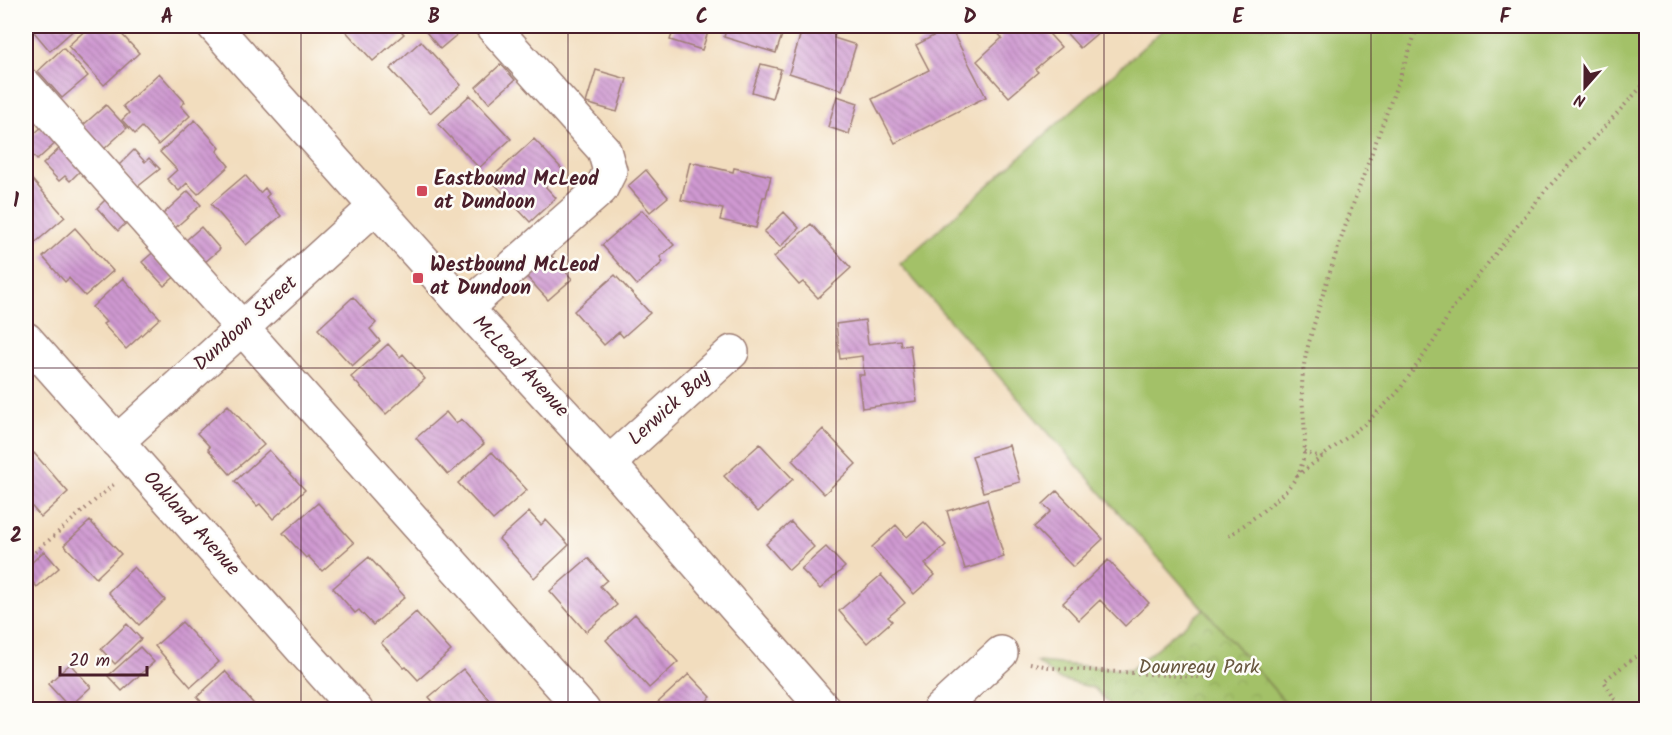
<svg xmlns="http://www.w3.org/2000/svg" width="1672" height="735" font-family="Kalam,sans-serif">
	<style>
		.grass { fill: #a3c168; stroke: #76704a; stroke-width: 1.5 }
		.park { fill: url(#park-crowns); stroke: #76704a; stroke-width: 1.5 }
		.building { fill: url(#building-back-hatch) }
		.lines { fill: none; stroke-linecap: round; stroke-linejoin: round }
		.minor-casing { stroke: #9e7e74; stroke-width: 36 }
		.path { stroke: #9e7e74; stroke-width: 4; stroke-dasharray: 1.5 4.5; stroke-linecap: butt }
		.minor { stroke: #fff; stroke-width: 33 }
		.grid { fill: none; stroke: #4a1f2b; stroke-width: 1.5; stroke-opacity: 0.55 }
		.poi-dot { fill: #d1495b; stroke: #fdfcf7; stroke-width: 2 }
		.labels { text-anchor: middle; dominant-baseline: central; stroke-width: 5; stroke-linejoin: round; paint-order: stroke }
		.poi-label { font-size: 20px; font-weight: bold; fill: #4a1f2b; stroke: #fdfcf7; text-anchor: start }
		.street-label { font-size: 20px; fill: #4a1f2b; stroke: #fdfcf7 }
		.park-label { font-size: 20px; fill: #695840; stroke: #fdfcf7 }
		.neatline { fill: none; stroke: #4a1f2b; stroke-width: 2 }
		.grid-label { font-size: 20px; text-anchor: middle; font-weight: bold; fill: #4a1f2b }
	</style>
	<defs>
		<pattern id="park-crowns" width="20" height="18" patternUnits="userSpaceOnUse" patternTransform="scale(1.5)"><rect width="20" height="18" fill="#a3c168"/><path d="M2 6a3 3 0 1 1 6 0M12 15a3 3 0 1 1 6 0" fill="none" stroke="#8ea55a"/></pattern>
		<pattern id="building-back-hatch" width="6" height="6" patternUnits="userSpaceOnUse" patternTransform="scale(1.5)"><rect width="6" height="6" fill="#cf99d1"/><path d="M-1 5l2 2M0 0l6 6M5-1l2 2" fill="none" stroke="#aa7caa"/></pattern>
	</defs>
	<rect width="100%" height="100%" fill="#fdfcf7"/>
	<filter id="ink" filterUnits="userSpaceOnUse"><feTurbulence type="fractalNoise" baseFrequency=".0167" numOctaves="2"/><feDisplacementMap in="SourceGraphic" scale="12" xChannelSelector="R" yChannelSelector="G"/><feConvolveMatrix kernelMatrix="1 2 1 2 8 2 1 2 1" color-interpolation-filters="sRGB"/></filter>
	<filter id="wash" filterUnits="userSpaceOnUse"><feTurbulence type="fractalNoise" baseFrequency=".008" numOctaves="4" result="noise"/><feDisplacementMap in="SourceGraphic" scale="24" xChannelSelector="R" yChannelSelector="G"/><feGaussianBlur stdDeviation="1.35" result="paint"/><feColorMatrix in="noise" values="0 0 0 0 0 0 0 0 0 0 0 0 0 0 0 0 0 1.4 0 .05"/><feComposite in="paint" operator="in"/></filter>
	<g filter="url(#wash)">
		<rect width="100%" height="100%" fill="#f2ddbe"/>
		<!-- grass -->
		<path class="grass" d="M1167 26H1646V709H1291L900 264Z"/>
		<!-- park -->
		<path class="park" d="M1204 609 1291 709H1114L1094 688 1058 679 1037 662 1130 670Z"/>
		<g id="blocks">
			<!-- building -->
			<path class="building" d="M41 26H75L77 27 50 51 34 32Z
				M90 26H107L114 32 117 29 139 53 104 85 68 46Z
				M341 26H396L404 34 373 61Z
				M434 26H464L466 27 440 49 426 32Z
				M675 26H710L702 50 670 40Z
				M727 26H785L776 53 724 37Z
				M803 26 835 34 834 38 856 45 842 90 789 73Z
				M992 26H1042L1061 47 1035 69 1038 72 1009 97 977 61 1002 38Z
				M1060 26H1106L1080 48Z
				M950 27 986 97 895 143 872 99 929 70 916 45Z
				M421 41 461 85 430 113 390 69Z
				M63 48 88 76 62 98 38 71Z
				M501 64 515 80 489 103 476 87Z
				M761 64 781 69 772 98 752 92Z
				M596 70 627 79 617 112 586 103Z
				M159 73 185 102 181 106 190 116 158 145 142 127 135 134 122 120 129 113 123 106Z
				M470 95 511 139 479 168 438 124Z
				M837 96 858 103 849 134 828 127Z
				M106 105 127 128 103 150 82 126Z
				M195 120 220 148 217 151 229 166 198 194 187 183 179 191 167 179 177 170 160 152Z
				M44 125 58 141 37 160 26 148V141Z
				M534 139 563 170 545 186 556 198 530 222 490 179Z
				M63 145 84 167 70 181 65 176 59 181 43 164Z
				M134 150 145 162 149 158 160 169 136 188 119 165Z
				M690 162 733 172 734 168 771 176 766 197H763L756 228 720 220 723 209 681 200Z
				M646 170 668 197 650 212 628 186Z
				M27 174 65 217 36 242 26 230Z
				M245 175 260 193 265 188 269 194 266 197 281 216 246 245 211 204Z
				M188 191 201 205 175 228 162 215Z
				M110 195 131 218 118 231 97 208Z
				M642 210 674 245 660 257 663 262 637 285 602 245Z
				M784 212 799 228 780 247 764 232Z
				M811 224 851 268 818 298 803 282 799 285 774 257Z
				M201 227 220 249 204 263 185 241Z
				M75 228 113 271 85 296 69 278 65 282 43 257Z
				M158 248 179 273 164 286 142 262Z
				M550 254 572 279 548 300 526 276Z
				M615 275 650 313 623 337 619 332 604 345 574 311Z
				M123 278 160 318 126 349 103 324 106 322 92 307Z
				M353 297 376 323 370 329 380 341 352 366 318 329Z
				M865 320 868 344 900 340 901 346 910 345 917 401 862 408 858 375H864L862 356 840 359 836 324Z
				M388 344 400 357 403 354 425 379 386 414 351 377Z
				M228 405 264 445 230 474 208 449 210 447 197 433Z
				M446 412 456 424 461 419 484 444 448 475 416 438Z
				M823 429 856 464 824 494 792 460Z
				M760 444 793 479 758 512 724 476Z
				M1009 445 1020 482 983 492 972 456Z
				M269 450 305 490 273 519 260 504 257 506 235 481Z
				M492 452 527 490 493 520 458 483Z
				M34 453 68 492 41 517 26 500V461Z
				M1057 491 1103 539 1073 567 1034 527 1051 511 1043 504Z
				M987 499 1004 557 965 569 947 511Z
				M318 503 354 543 322 571 308 556 306 558 283 533Z
				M529 512 541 525 546 520 569 545 534 578 499 539Z
				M90 521 121 554 96 578 64 545Z
				M791 522 814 547 789 570 766 544Z
				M924 522 946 545 925 564 935 575 914 594 872 547 896 525 907 537Z
				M826 547 845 567 820 589 801 569Z
				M44 551 59 568 37 587 26 575V568Z
				M369 557 405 597 373 625 359 610 355 613 333 588Z
				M588 558 607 580 600 586 617 605 586 632 550 591Z
				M1108 560 1149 603 1125 626 1100 600 1079 620 1063 603Z
				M134 567 165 600 139 625 108 592Z
				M881 575 905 603 888 617 892 621 867 643 839 611Z
				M416 612 451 651 418 680 406 667 404 668 381 643Z
				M635 614 678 662 649 688 606 640Z
				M182 622 219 662 191 687 155 646Z
				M127 624 141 639 115 664 101 649Z
				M140 647 154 662 122 691 108 676Z
				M70 664 91 687 69 707 48 684Z
				M463 669 498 710H440L429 697Z
				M225 671 259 710H209L197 697Z
				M689 674 711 697 704 703 710 710H657L654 706Z"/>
		</g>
	</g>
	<g filter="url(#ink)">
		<use href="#blocks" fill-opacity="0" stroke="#9e7e74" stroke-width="1.5"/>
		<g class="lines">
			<defs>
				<path id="minor" d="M214 26 466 308 609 463 825 710
					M26 86 583 710
					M466 308 601 189 610 171 604 150 492 26
					M26 339 356 710
					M117 442 375 207
					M609 463 732 352
					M939 710 1001 653"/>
			</defs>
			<!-- minor casing -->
			<use href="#minor" class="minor-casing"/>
			<!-- path -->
			<path class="path" d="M1304 451 1312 455 1323 457
				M1297 476 1367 422 1397 393 1434 341 1452 309 1544 192 1646 82
				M1229 536C1249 521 1284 498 1297 476 1311 451 1302 417 1302 390 1302 377 1304 362 1307 350 1336 239 1381 133 1418 26
				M26 560 114 484
				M1030 663 1053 668 1213 678
				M1621 710 1604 681 1633 658 1646 652"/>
			<!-- minor -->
			<use href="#minor" class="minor"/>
		</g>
	</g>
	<!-- grid -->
	<path class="grid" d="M301 26V710M568 26V710M836 26V710M1104 26V710M1371 26V710M26 368H1646"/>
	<!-- markers -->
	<g class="poi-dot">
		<rect x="416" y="185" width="12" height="12" rx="3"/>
		<rect x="412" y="272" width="12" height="12" rx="3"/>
	</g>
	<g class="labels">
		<!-- poi labels -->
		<g class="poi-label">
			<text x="434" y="180">Eastbound McLeod<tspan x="434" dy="23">at Dundoon</tspan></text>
			<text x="430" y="266">Westbound McLeod<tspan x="430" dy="23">at Dundoon</tspan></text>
		</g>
		<!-- street labels -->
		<g class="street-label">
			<text transform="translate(246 324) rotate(-42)">Dundoon Street</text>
			<text transform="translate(520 367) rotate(47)">McLeod Avenue</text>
			<text transform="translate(670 408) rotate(-42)">Lerwick Bay</text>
			<text transform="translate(191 524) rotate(48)">Oakland Avenue</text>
		</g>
		<!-- park labels -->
		<g class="park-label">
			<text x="1199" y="668">Dounreay Park</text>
		</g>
	</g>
	<!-- margin -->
	<rect width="1672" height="735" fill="none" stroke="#fdfcf7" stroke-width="66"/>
	<!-- north arrow -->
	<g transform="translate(1585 87) rotate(201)" stroke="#fdfcf7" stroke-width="4.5" paint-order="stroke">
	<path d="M0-4.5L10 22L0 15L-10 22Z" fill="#4a1f2b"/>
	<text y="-9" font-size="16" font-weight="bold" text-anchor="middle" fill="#4a1f2b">N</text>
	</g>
	<!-- scale -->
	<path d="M60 666v9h87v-9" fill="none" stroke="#4a1f2b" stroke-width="3"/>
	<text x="69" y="666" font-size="18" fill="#4a1f2b" stroke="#fdfcf7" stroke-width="4.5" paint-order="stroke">20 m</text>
	<rect x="33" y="33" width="1606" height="669" class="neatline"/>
	<g class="grid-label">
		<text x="167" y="23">A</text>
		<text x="434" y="23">B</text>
		<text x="702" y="23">C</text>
		<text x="970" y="23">D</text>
		<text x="1238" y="23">E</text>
		<text x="1505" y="23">F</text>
		<text x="16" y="207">1</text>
		<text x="16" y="542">2</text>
	</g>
</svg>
